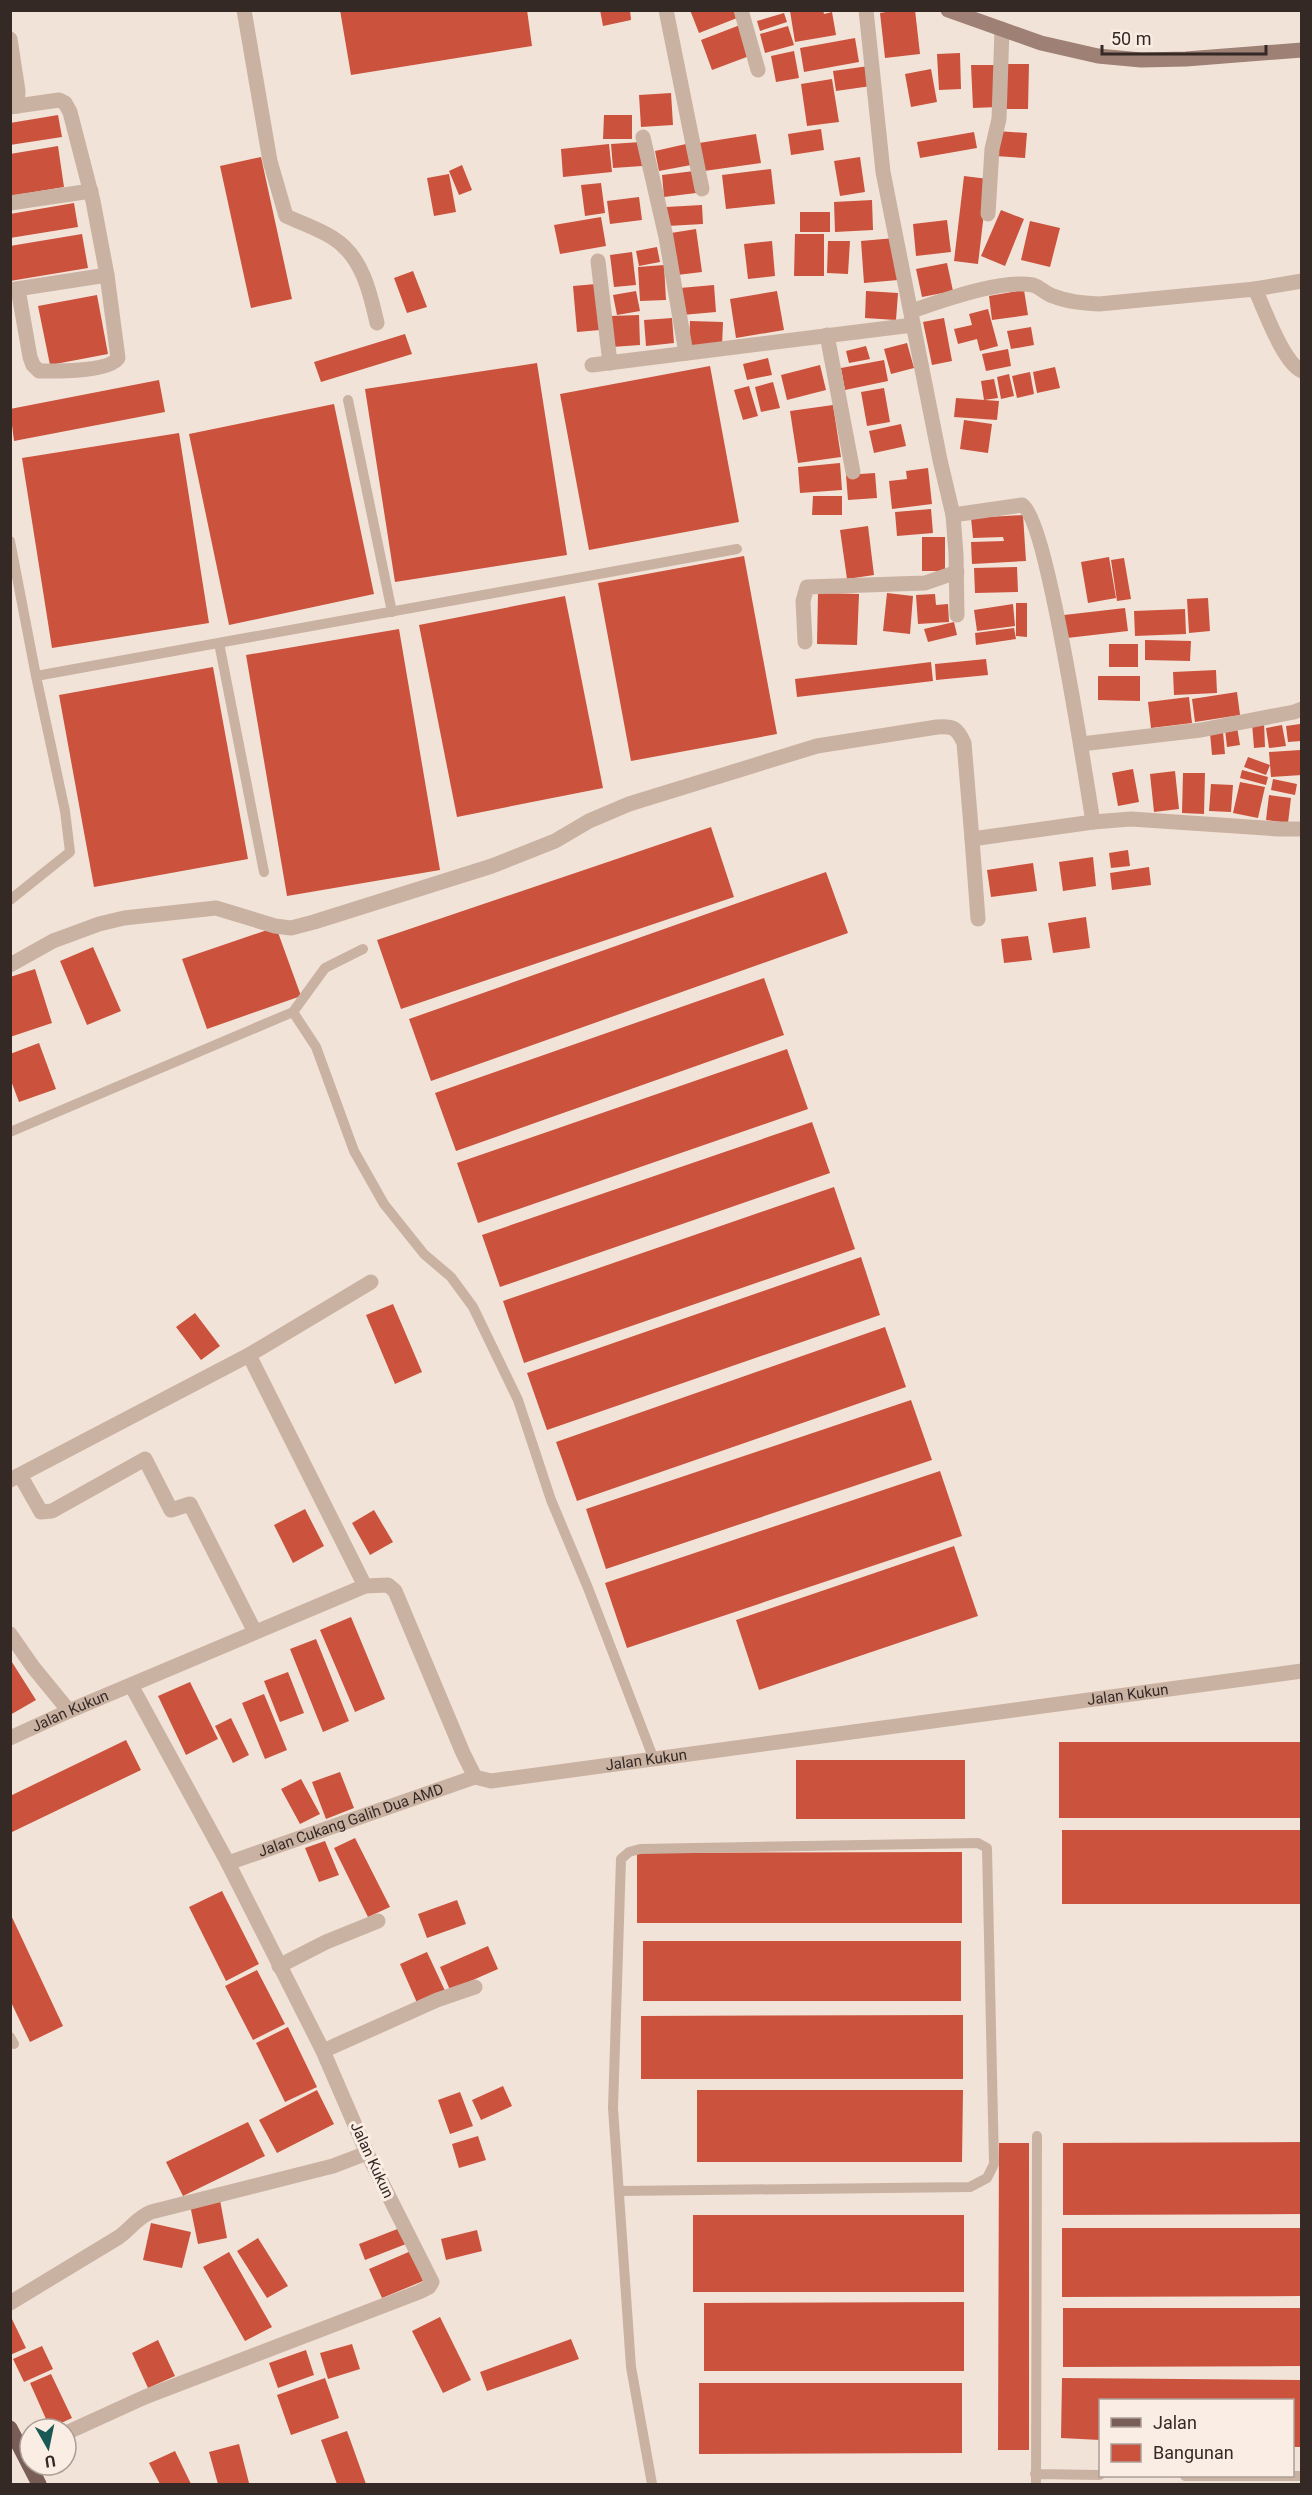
<svg xmlns="http://www.w3.org/2000/svg" width="1312" height="2495" font-family="Roboto,sans-serif">
	<style>
		.building { fill: #cb523c }
		.lines { fill: none; stroke-linecap: round; stroke-linejoin: round }
		.service { stroke: #cab2a3; stroke-width: 10 }
		.minor { stroke: #cab2a3; stroke-width: 15 }
		.secondary { stroke: #9e8075; stroke-width: 15 }
		.primary { stroke: #785e56; stroke-width: 15 }
		.labels { text-anchor: middle; dominant-baseline: central; stroke-width: 6; stroke-linejoin: round; paint-order: stroke }
		.street-label { font-size: 15px; fill: #352926; stroke: #faeee4 }
	</style>
	<rect width="100%" height="100%" fill="#f2e3d8"/>
	<!-- building -->
	<path class="building" d="M340 10H527L532 46 351 75Z
		M600 10H630L631 20 603 26Z
		M690 10H734L737 18 699 33Z
		M823 10 824 14 832 12 836 35 795 42 790 11Z
		M898 10H915L920 54 885 58 880 13Z
		M784 13 787 22 760 31 757 21Z
		M740 25 752 55 712 70 701 40Z
		M788 26 794 45 765 53 760 34Z
		M855 38 859 62 804 72 800 48Z
		M794 51 799 78 776 82 771 56Z
		M960 53 961 89 939 90 937 54Z
		M1002 64H1029L1028 109H1001Z
		M971 65H997L998 107 973 108Z
		M869 66 871 86 836 91 833 71Z
		M931 69 937 102 911 107 905 74Z
		M832 79 839 122 807 126 801 84Z
		M671 93 673 125 641 127 639 95Z
		M58 115 62 137 10 145V123Z
		M604 115H632V139H603Z
		M821 129 824 150 791 155 788 134Z
		M997 131 1027 133 1025 158 995 156Z
		M974 132 977 148 920 158 917 142Z
		M756 134 761 163 704 171 699 143Z
		M641 142 642 166 613 168 611 144Z
		M609 144 612 172 563 177 561 149Z
		M686 144 691 165 659 171 655 151Z
		M58 146 64 187 10 196V154Z
		M261 157 292 299 251 308 220 166Z
		M860 157 865 192 840 196 834 161Z
		M462 165 472 190 459 195 449 171Z
		M771 169 775 204 726 209 722 175Z
		M694 171 696 193 664 197 662 175Z
		M449 174 456 212 434 216 427 178Z
		M964 176 988 179 978 264 954 261Z
		M601 183 605 213 585 216 581 185Z
		M639 197 642 220 610 224 607 201Z
		M872 200 873 230 835 232 834 202Z
		M74 203 78 227 10 238V214Z
		M702 205 703 224 667 226 666 207Z
		M1001 210 1024 219 1005 266 981 256Z
		M800 212H830V232H800Z
		M601 217 606 246 560 254 554 225Z
		M947 220 951 252 916 256 913 224Z
		M1030 221 1060 228 1050 267 1021 260Z
		M696 229 702 272 677 275 671 233Z
		M82 234 88 268 10 281V246Z
		M795 234H824V276H794Z
		M895 238 898 280 864 283 861 241Z
		M772 241 775 276 748 279 744 244Z
		M828 241H850L848 274 827 273Z
		M657 247 660 262 639 266 636 251Z
		M632 252 636 285 614 287 610 255Z
		M947 263 953 291 922 297 916 269Z
		M664 265 666 300 640 301 638 267Z
		M413 271 427 307 407 313 394 278Z
		M596 284 600 330 577 332 573 286Z
		M714 285 716 312 682 315 680 288Z
		M1024 290 1028 315 992 320 989 296Z
		M636 291 640 311 617 315 613 295Z
		M777 291 784 330 736 338 730 299Z
		M866 291 898 293 896 320 865 318Z
		M97 295 108 354 50 365 38 306Z
		M988 309 998 346 980 351 977 339 958 344 954 329 972 325 969 314Z
		M639 315 640 345 612 347 611 316Z
		M672 318 674 343 646 346 644 320Z
		M944 318 952 361 932 365 923 322Z
		M690 321 723 322 722 346 689 345Z
		M1031 327 1034 345 1011 349 1007 331Z
		M405 334 412 354 321 382 314 362Z
		M907 343 914 368 891 374 884 349Z
		M866 346 870 359 849 363 846 351Z
		M1008 349 1011 366 986 371 982 354Z
		M768 358 772 375 747 380 743 364Z
		M884 360 888 381 845 390 841 368Z
		M537 363 567 555 395 582 365 389Z
		M820 365 826 390 787 400 781 375Z
		M710 366 739 522 589 550 560 394Z
		M1055 367 1060 388 1037 393 1033 372Z
		M1030 372 1034 394 1017 398 1012 376Z
		M1009 374 1014 396 1001 399 997 377Z
		M994 379 998 398 984 400 981 381Z
		M159 380 165 412 14 441 10 409Z
		M773 382 780 408 761 412 755 387Z
		M749 386 758 416 743 420 734 390Z
		M884 388 890 422 867 426 861 392Z
		M956 398 999 401 997 420 954 417Z
		M334 404 374 594 229 625 189 434Z
		M833 405 841 457 798 463 790 411Z
		M964 420 992 424 988 453 960 449Z
		M901 424 906 446 874 453 869 431Z
		M179 433 209 623 52 648 22 458Z
		M840 463 842 490 800 493 798 467Z
		M928 468 932 504 892 509 889 481 907 479 906 471Z
		M875 473 877 498 848 500 846 475Z
		M813 496H842V515H812Z
		M931 509 933 533 897 536 895 512Z
		M1023 515 1026 561 972 564 971 542 1004 541 1003 537 973 538 971 518Z
		M868 526 874 575 847 579 840 530Z
		M922 537H945V571H922Z
		M744 556 777 734 631 761 598 583Z
		M1109 557 1116 598 1088 603 1081 562Z
		M1124 558 1131 599 1117 601 1111 560Z
		M1017 567 1018 592 975 593 974 568Z
		M818 593 859 594 857 645 817 644Z
		M887 593 913 596 910 634 883 631Z
		M935 594 936 605 948 604 949 622 918 624 916 595Z
		M565 596 603 788 457 817 419 625Z
		M1208 598 1210 631 1189 633 1187 599Z
		M1016 603H1027V637L1016 636Z
		M1013 604 1015 626 977 631 974 610Z
		M1125 608 1128 631 1067 638 1064 615Z
		M1185 609 1186 634 1135 636 1134 611Z
		M954 622 957 635 928 642 924 629Z
		M1014 628 1016 639 976 645 975 633Z
		M399 629 440 870 287 896 246 655Z
		M1145 640 1191 641 1190 661 1145 660Z
		M1109 644H1138V667H1109Z
		M986 659 988 675 936 680 935 664Z
		M931 662 933 681 797 697 795 679Z
		M213 667 248 859 94 887 59 695Z
		M1216 670 1217 693 1174 695 1173 672Z
		M1098 676H1140V701L1098 700Z
		M1237 692 1240 715 1195 722 1192 699Z
		M1189 697 1192 723 1151 728 1148 702Z
		M1252 723H1264L1265 747 1254 748Z
		M1300 724 1301 741 1288 742 1286 726Z
		M1282 725 1286 746 1269 748 1266 728Z
		M1237 727 1240 745 1227 747 1225 729Z
		M1223 732 1225 754 1212 755 1210 733Z
		M1300 750 1302 775 1271 777 1269 752Z
		M1248 757 1270 765 1266 775 1244 767Z
		M1133 769 1139 802 1118 806 1112 773Z
		M1242 770 1268 777 1266 785 1240 778Z
		M1175 771 1179 809 1154 812 1150 774Z
		M1183 773H1205L1204 814 1182 813Z
		M1273 779 1297 784 1295 795 1271 790Z
		M1240 782 1265 787 1258 818 1233 813Z
		M1211 784 1233 785 1231 812 1209 811Z
		M1269 795 1291 798 1288 823 1266 820Z
		M711 827 734 897 401 1009 377 940Z
		M1128 850 1130 866 1111 868 1109 853Z
		M1093 857 1096 886 1063 891 1059 862Z
		M1033 863 1037 891 991 897 987 870Z
		M1149 867 1151 885 1112 890 1110 873Z
		M826 872 848 933 431 1081 409 1019Z
		M1086 917 1090 948 1053 953 1048 923Z
		M276 927 301 996 207 1029 182 959Z
		M1028 936 1032 960 1004 963 1001 939Z
		M93 947 121 1011 87 1025 60 961Z
		M35 969 52 1023 10 1037V977Z
		M764 978 784 1035 456 1151 435 1093Z
		M39 1043 56 1089 19 1102 10 1078V1054Z
		M787 1049 808 1109 478 1223 457 1163Z
		M812 1122 830 1173 500 1287 482 1235Z
		M834 1187 855 1249 524 1363 503 1301Z
		M861 1257 880 1315 547 1430 527 1373Z
		M393 1304 422 1372 395 1384 366 1315Z
		M195 1313 220 1346 201 1360 176 1327Z
		M885 1327 906 1387 577 1501 556 1442Z
		M911 1400 932 1460 606 1569 586 1509Z
		M940 1471 962 1536 627 1648 605 1583Z
		M305 1509 324 1546 293 1563 274 1525Z
		M374 1510 393 1542 370 1555 352 1523Z
		M954 1546 978 1616 759 1690 736 1620Z
		M351 1617 385 1699 355 1712 320 1630Z
		M316 1639 349 1721 323 1732 290 1649Z
		M10 1659 36 1700 10 1715Z
		M288 1672 304 1713 280 1722 264 1681Z
		M190 1682 218 1739 186 1755 158 1696Z
		M264 1694 287 1750 265 1759 242 1703Z
		M231 1718 249 1755 233 1763 215 1726Z
		M126 1740 141 1770 10 1833V1796Z
		M1059 1742H1302V1818H1059Z
		M796 1760H965V1819H796Z
		M340 1772 354 1808 326 1819 312 1782Z
		M301 1779 320 1814 300 1824 281 1789Z
		M1062 1830H1302V1904H1062Z
		M355 1838 390 1907 368 1917 334 1848Z
		M325 1841 339 1875 319 1882 305 1848Z
		M962 1852V1923H637V1853Z
		M222 1891 259 1964 226 1981 189 1907Z
		M457 1900 466 1924 427 1938 418 1914Z
		M10 1913 63 2026 30 2042 10 2000Z
		M643 1941H961V2001H643Z
		M488 1946 498 1969 450 1990 440 1967Z
		M427 1952 446 1993 418 2005 400 1964Z
		M257 1970 285 2024 253 2040 225 1986Z
		M963 2015V2079H641V2016Z
		M288 2027 317 2087 285 2102 256 2043Z
		M503 2086 512 2106 481 2120 472 2100Z
		M317 2090 334 2124 277 2153 259 2120Z
		M697 2090H963L962 2162H697Z
		M460 2092 473 2126 450 2134 438 2100Z
		M248 2122 265 2156 183 2196 166 2162Z
		M478 2136 486 2160 459 2168 452 2144Z
		M1302 2142V2214L1063 2215V2143Z
		M999 2143H1029V2450H998Z
		M220 2200 227 2238 198 2244 190 2205Z
		M693 2215H964V2292H693Z
		M151 2223 191 2232 182 2268 143 2260Z
		M400 2228 406 2244 365 2260 359 2244Z
		M1062 2228H1302V2296L1062 2297Z
		M477 2230 482 2251 446 2260 441 2239Z
		M258 2238 288 2286 267 2298 237 2251Z
		M411 2251 423 2281 382 2298 369 2269Z
		M229 2252 272 2327 245 2341 203 2267Z
		M964 2302V2371H704V2303Z
		M1063 2308H1302V2366L1063 2367Z
		M10 2315 26 2348 10 2355Z
		M440 2317 471 2380 443 2393 412 2331Z
		M571 2339 579 2359 487 2391 480 2372Z
		M158 2340 175 2376 148 2388 132 2353Z
		M352 2344 360 2369 328 2379 320 2353Z
		M42 2346 53 2369 24 2382 13 2359Z
		M306 2350 314 2375 278 2388 269 2363Z
		M51 2374 72 2418 50 2428 30 2383Z
		M325 2378 339 2418 291 2435 277 2395Z
		M1062 2378 1302 2380V2447H1293V2400H1101L1100 2440 1061 2438Z
		M699 2383H962V2453L699 2454Z
		M347 2431 366 2484H337L321 2440Z
		M239 2444 249 2483 218 2484 209 2452Z
		M175 2451 191 2484H160L149 2463Z"/>
	<g class="lines">
		<!-- service -->
		<path class="service" d="M348 400 392 612
			M10 541 36 676 65 811 70 852 10 900
			M219 643 264 872
			M36 676 737 549
			M293 1012 316 1047 354 1151 384 1204 424 1254 451 1277 473 1307 518 1400 551 1500 588 1588 653 1757
			M10 1132 293 1012 325 968 363 949
			M10 2037 14 2044
			M620 2191 970 2187 987 2178 994 2164 987 1848 978 1843 640 1849 629 1852 621 1859 613 2108 631 2367 652 2484
			M1035 2474 1100 2475
			M1185 2476H1302
			M1036 2484 1037 2136"/>
		<!-- minor -->
		<g class="minor">
			<path d="M244 10 270 161 286 216C301 223 319 229 333 238 362 256 370 292 377 323"/>
			<path d="M666 10 702 189"/>
			<path d="M741 10 758 70"/>
			<path d="M866 10 883 172 940 460 953 515 956 554 957 615"/>
			<path d="M10 39 18 91 17 106"/>
			<path d="M10 107 59 100 65 103 70 112 93 201 107 275 118 358C109 372 56 371 39 371L33 365 30 357 18 289"/>
			<path d="M643 137 666 237 686 353"/>
			<path d="M10 203 91 191"/>
			<path d="M988 214 992 149 999 119 1002 29"/>
			<path d="M598 261 610 363"/>
			<path d="M1255 289 1302 281"/>
			<path d="M10 290 107 275"/>
			<path d="M911 311C942 301 1000 279 1033 285 1040 287 1046 294 1053 296 1068 302 1083 303 1099 304L1255 289C1264 308 1283 363 1302 371"/>
			<path d="M827 335 853 472"/>
			<path d="M592 365 913 325"/>
			<path d="M953 515 1022 505C1047 518 1086 780 1093 822L972 839 978 919"/>
			<path d="M805 642 803 601 807 587 925 583 957 572"/>
			<path d="M1081 744 1201 730 1294 712 1302 709"/>
			<path d="M1093 822 1131 819 1278 829H1302"/>
			<path d="M10 965 53 941 99 924 124 918 216 908 275 926 291 928 314 922 492 866 555 841 589 821 629 804 817 746 937 727C954 726 957 728 964 743L972 839"/>
			<path d="M249 1355 365 1586"/>
			<path d="M20 1475 41 1512 52 1511 145 1459 171 1510 190 1504 255 1632"/>
			<path d="M10 1480 249 1355 371 1282"/>
			<path d="M10 1634 33 1667 69 1711"/>
			<path id="s1" d="M10 1738 69 1711 365 1586 388 1585 395 1591 463 1753 475 1777 491 1781 1302 1671"/>
			<path id="s2" d="M228 1863 475 1777"/>
			<path d="M279 1966 326 1942 378 1921"/>
			<path d="M323 2051 437 2000 475 1987"/>
			<path d="M10 2303 119 2237C130 2229 138 2217 151 2212L333 2166 367 2153"/>
			<path d="M66 2433 145 2397 419 2292 429 2287 432 2282 367 2153 323 2051 228 1863 131 1685"/>
		</g>
		<!-- secondary -->
		<path class="secondary" d="M948 10 1041 43 1098 56 1141 60 1186 59 1302 50"/>
		<!-- primary -->
		<path class="primary" d="M10 2428 39 2484"/>
	</g>
	<g class="labels">
		<!-- street labels -->
		<g class="street-label">
			<text stroke="none"><textPath href="#s1" startOffset="1280">Jalan Kukun</textPath></text>
			<text stroke="none"><textPath href="#s1" startOffset="66">Jalan Kukun</textPath></text>
			<text stroke="none"><textPath href="#s1" startOffset="794">Jalan Kukun</textPath></text>
			<text stroke="none"><textPath href="#s2" startOffset="130">Jalan Cukang Galih Dua AMD</textPath></text>
			<text transform="translate(372 2160) rotate(65)">Jalan Kukun</text>
		</g>
	</g>
	<!-- border -->
	<rect width="1312" height="2495" fill="none" stroke="#352926" stroke-width="24"/>
	<!-- legend -->
	<rect x="1099" y="2399" width="195" height="78" fill="#faeee4" stroke="#ab9f98" stroke-width="1.5"/>
	<rect x="1111" y="2418" width="30" height="9" fill="#785e56" stroke="#ab9f98" stroke-width="1.5"/>
	<text x="1153" y="2429" font-size="18" fill="#352926">Jalan</text>
	<rect x="1111" y="2444" width="30" height="18" fill="#cb523c" stroke="#ab9f98" stroke-width="1.5"/>
	<text x="1153" y="2459" font-size="18" fill="#352926">Bangunan</text>
	<!-- north arrow -->
	<g transform="translate(48 2447) rotate(171)"><circle r="28" fill="#faeee4" stroke="#ab9f98" stroke-width="1.5"/>
	<path d="M0-4.5L10 22L0 15L-10 22Z" fill="#1a5856"/>
	<text y="-9" font-size="16" font-weight="bold" text-anchor="middle" fill="#352926">U</text>
	</g>
	<!-- scale -->
	<path d="M1102 45v9h164v-9" fill="none" stroke="#352926" stroke-width="3"/>
	<text x="1111" y="45" font-size="18" fill="#352926" stroke="#faeee4" stroke-width="4.5" paint-order="stroke">50 m</text>
</svg>
